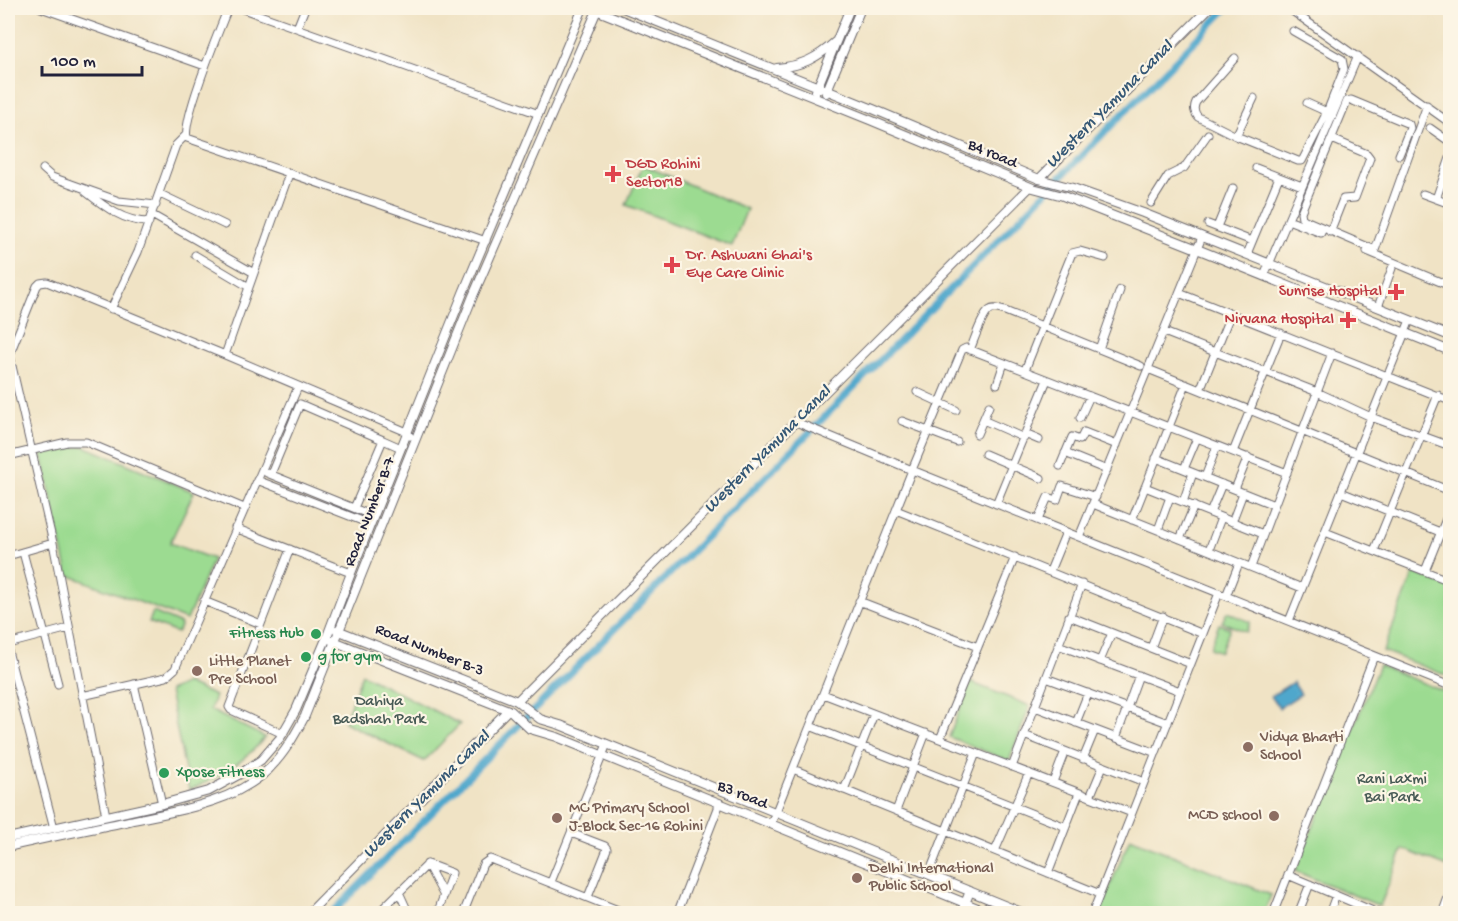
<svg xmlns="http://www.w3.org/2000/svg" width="1458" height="921" font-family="'Gochi Hand',sans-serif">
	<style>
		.green { fill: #9cdb91; stroke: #5f7e66; stroke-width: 1.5 }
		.water { fill: #4fa7cc; stroke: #386484; stroke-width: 1.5 }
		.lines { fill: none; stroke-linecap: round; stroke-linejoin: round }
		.canal { stroke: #4fa7cc; stroke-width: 7 }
		.minor-casing { stroke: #6a666b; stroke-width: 9 }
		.tertiary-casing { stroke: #6a666b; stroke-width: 10 }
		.minor { stroke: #fff; stroke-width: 7 }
		.tertiary { stroke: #fff; stroke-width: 8 }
		.rail-casing { stroke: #22223b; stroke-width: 4.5 }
		.rail { stroke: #fcf5e5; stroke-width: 2; stroke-dasharray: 7; stroke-linecap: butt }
		.health-dot { fill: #e0444e; stroke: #fcf5e5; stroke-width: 2 }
		.leisure-dot { fill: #2e9e5b; stroke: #fcf5e5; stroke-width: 2 }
		.education-dot { fill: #8d6e63; stroke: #fcf5e5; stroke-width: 2 }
		.labels { text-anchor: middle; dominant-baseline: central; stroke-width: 4.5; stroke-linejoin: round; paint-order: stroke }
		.street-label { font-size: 16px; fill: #22223b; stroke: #fcf5e5 }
		.health-label { font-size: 16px; fill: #be3a42; stroke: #fcf5e5; text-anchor: start }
		.leisure-label { font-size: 16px; fill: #27864d; stroke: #fcf5e5; text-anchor: start }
		.education-label { font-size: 16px; fill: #785e54; stroke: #fcf5e5; text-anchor: start }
		.park-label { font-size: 16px; fill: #475a55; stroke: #fcf5e5 }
		.water-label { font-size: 18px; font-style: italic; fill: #345775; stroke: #fcf5e5 }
	</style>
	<rect width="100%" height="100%" fill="#fcf5e5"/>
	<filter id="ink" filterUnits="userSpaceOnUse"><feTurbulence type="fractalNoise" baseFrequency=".0167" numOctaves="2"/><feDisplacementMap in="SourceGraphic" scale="12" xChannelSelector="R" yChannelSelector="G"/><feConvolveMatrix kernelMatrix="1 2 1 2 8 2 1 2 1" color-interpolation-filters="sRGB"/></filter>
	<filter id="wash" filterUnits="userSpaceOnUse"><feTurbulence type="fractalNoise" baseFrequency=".008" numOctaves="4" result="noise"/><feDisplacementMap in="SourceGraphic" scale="24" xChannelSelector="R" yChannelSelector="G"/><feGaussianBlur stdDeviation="1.35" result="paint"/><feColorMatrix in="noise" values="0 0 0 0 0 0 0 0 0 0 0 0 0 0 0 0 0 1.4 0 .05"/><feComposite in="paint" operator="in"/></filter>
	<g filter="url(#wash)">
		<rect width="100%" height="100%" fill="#f0e3c5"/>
		<!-- green -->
		<path class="green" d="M643 165 747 209 732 246 626 205Z
			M84 446 194 492 170 543 213 559 187 620 68 575 41 451Z
			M1414 573 1450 587V677L1383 651Z
			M153 612 181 624 177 633 149 622Z
			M1227 612 1250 622 1246 632 1222 622Z
			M1219 624 1230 628 1220 652 1210 648Z
			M1379 665 1450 694V868L1403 849 1380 906 1295 871Z
			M362 674 460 724 424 761 344 722Z
			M970 682 1030 706 1009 761 949 737Z
			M186 683 215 696 210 710 265 737C245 762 219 778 189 790L169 691Z
			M1130 838 1271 895 1264 913H1099Z"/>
		<!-- water -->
		<path class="water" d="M1293 682 1301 694 1279 708 1271 696Z"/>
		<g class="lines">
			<!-- canal -->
			<path class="canal" d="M331 914 731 512 1227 8"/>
		</g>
	</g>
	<g filter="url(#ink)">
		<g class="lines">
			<defs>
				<path id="minor" d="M41 8 205 66
					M228 8C219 31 182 119 187 138L486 241
					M240 8 539 114
					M1288 8 1450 123
					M297 28 305 8
					M1235 58 1196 102C1193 108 1194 112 1198 117L1236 136 1298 161H1302L1327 112 1344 69 1342 59 1293 31
					M1307 103 1327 112
					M1430 128 1450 142
					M1236 136 1254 98
					M1256 168 1302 186
					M43 169 52 177 119 201 156 205
					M86 192C105 207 124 222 149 222
					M160 194 225 225
					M1423 194 1450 204
					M1436 199 1450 158
					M1151 203 1168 176 1184 168 1208 134
					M152 215 254 273
					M1288 220 1321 233
					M1208 224 1252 241
					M1217 227 1233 188
					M1330 232 1343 199 1355 198 1370 158 1367 154 1332 139
					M1375 250 1305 220 1302 218 1301 212 1347 101 1351 100 1409 124 1410 128 1399 155
					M1367 251 1450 286
					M1374 253 1427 105
					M1247 254 1279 177
					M195 255 249 287
					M1264 276 1358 56
					M1179 293 1450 401
					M1378 307 1392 268
					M111 309 138 252 176 145 186 135
					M1164 332 1317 392 1371 417 1450 446
					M1099 349 1120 290
					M970 350C974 341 982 315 990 310 994 307 1000 310 1005 311L1141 366
					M225 355 289 174
					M1148 369 1450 491
					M1025 370 1072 253 1080 251 1105 258
					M997 384 1004 363
					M1200 390 1231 313
					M917 392 956 410
					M1080 418 1090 396
					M983 420 1024 438
					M902 421 957 442
					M796 422 912 470 962 350 966 348 1287 473
					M977 434 989 406
					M1025 434 1039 440
					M1233 452 1281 333
					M1065 453 1107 470
					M985 454 1041 478
					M8 456 67 442H86L244 508
					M1156 458 1274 505
					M1060 466 1072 437 1080 440 1084 432 1117 445
					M1184 469 1197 438
					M267 473 373 516
					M271 474 300 404 383 440
					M1205 477 1217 446
					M257 480 370 524
					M1145 487 1263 534
					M1235 489 1248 457
					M1341 492 1450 536
					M1183 502 1193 473
					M996 504 1047 380
					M1093 504 1302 588
					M354 508 383 440 401 448
					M896 510 1203 634
					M1210 513 1222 484
					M1038 520 1048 497 1057 500 1062 486 1096 497
					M1132 520 1186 384
					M1232 522 1243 493
					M235 528 351 573
					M1158 530 1170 497
					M1325 532 1450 581
					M1079 537 1202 237
					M1180 539 1194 506
					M1209 550 1221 518
					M1374 551 1438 395
					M23 552 58 684
					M8 556 53 543
					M1251 567 1332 353
					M1050 571 1066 532
					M1425 571 1450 509
					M1226 596 1239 563
					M204 601 261 624
					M859 601 978 647
					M1069 616 1191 664
					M1289 621 1410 320
					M8 644 69 628
					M1058 645 1180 691
					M1151 648 1163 616
					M8 651 54 828
					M1100 661 1112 633
					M1046 678 1168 723
					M134 684 162 804
					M823 694 1132 813
					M82 696 166 677 175 669 298 387
					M1035 707 1156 753
					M1076 723 1088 693
					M8 726 10 735
					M810 726 1066 827
					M283 734 231 710 229 707 290 549
					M1024 735 1144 782
					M1116 738 1139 675
					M940 739 1015 557
					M1083 759 1095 730
					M1012 767 1082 584
					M793 769 1100 894
					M1053 782 1065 751
					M844 790 874 714
					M1090 797 1103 766
					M896 811 926 733
					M106 816 53 543 12 366 10 355 13 346 37 286 40 283 47 282 225 355 407 432 410 436
					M771 824 912 470 1450 686
					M571 833 605 846 607 849 588 897
					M995 851 1029 773
					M427 864 444 896
					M1048 873 1079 793
					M929 874 976 753
					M1288 875 1380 914
					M551 882 607 744
					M399 892 409 914
					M377 914 428 864 452 873 437 914
					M463 914 483 864 490 859 628 914
					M677 914 720 803
					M1092 914 1219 593
					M1273 914 1374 656
					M1298 914 1310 884
					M1329 914 1336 895
					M1442 914 1450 892"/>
				<path id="tertiary" d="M591 8 870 120 1033 188 1063 196 1197 249 1450 351
					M623 8 873 109 1039 179 1073 188 1143 213 1450 336
					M777 68C802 66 817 58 835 42
					M816 91 850 8
					M826 93 861 8
					M1039 179 1209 8
					M337 630 517 701 540 719 560 725 1026 914
					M331 640 511 711 530 729 557 737 992 914
					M517 701 1030 187
					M8 838 162 804 209 791 240 774 261 760 280 738 296 710 326 639 351 573 463 293 583 8
					M8 847C48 837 88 830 129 821 176 811 232 804 269 769 285 753 295 735 305 716L473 296 598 8
					M308 914 508 710
					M961 914 970 891"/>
			</defs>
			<!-- minor casing -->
			<use href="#minor" class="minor-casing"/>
			<!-- tertiary casing -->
			<use href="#tertiary" class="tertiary-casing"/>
			<!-- minor -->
			<use href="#minor" class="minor"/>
			<!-- tertiary -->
			<use href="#tertiary" class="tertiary"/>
			<defs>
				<path id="rail" d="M640 8 695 10 719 8"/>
			</defs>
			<!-- rail casing -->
			<use href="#rail" class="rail-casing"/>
			<!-- rail -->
			<use href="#rail" class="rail"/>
		</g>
	</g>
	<!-- markers -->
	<g class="health-dot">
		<path d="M610 165h6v6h6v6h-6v6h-6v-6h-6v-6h6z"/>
		<path d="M669 256h6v6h6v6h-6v6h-6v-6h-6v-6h6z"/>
		<path d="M1393 283h6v6h6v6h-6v6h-6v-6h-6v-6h6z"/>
		<path d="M1345 311h6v6h6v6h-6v6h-6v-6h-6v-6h6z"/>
	</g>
	<g class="leisure-dot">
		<circle cx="316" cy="634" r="6"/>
		<circle cx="306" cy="657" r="6"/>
		<circle cx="164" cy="773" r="6"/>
	</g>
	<g class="education-dot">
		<circle cx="197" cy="671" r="6"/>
		<circle cx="1248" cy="747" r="6"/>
		<circle cx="1274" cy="816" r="6"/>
		<circle cx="557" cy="818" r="6"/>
		<circle cx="857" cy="878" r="6"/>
	</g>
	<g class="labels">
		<!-- street labels -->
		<g class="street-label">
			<text transform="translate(992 155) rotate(23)">B4 road</text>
			<text transform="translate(371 512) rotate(-69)">Road Number B-7</text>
			<text transform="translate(429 651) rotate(22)">Road Number B-3</text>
			<text transform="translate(742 796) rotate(22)">B3 road</text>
		</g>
		<!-- health labels -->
		<g class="health-label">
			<text x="626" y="165">DGD Rohini<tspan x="626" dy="18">Sector18</tspan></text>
			<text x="686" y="256">Dr. Ashwani Ghai's<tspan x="686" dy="18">Eye Care Clinic</tspan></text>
			<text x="1382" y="292" text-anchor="end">Sunrise Hospital</text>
			<text x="1334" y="320" text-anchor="end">Nirvana Hospital</text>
		</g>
		<!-- leisure labels -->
		<g class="leisure-label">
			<text x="304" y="634" text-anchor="end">Fitness Hub</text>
			<text x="318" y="657">g for gym</text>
			<text x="176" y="773">Xpose Fitness</text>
		</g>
		<!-- education labels -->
		<g class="education-label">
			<text x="209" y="662">Little Planet<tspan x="209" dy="18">Pre School</tspan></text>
			<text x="1260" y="738">Vidya Bharti<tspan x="1260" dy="18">School</tspan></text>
			<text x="569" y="809">MC Primary School<tspan x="569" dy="18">J-Block Sec-16 Rohini</tspan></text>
			<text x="1262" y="816" text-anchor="end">MCD school</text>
			<text x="869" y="869">Delhi International<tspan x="869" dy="18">Public School</tspan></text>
		</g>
		<!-- park labels -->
		<g class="park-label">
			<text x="379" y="702">Dahiya<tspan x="379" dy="18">Badshah Park</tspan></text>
			<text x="1392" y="780">Rani Laxmi<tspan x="1392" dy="18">Bai Park</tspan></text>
		</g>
		<!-- water labels -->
		<g class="water-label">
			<text transform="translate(1110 105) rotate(-45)">Western Yamuna Canal</text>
			<text transform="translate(768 450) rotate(-45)">Western Yamuna Canal</text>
			<text transform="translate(427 795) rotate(-45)">Western Yamuna Canal</text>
		</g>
	</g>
	<!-- margin -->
	<rect width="1458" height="921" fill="none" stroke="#fcf5e5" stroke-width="30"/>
	<!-- scale -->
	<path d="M42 66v9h100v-9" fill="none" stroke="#22223b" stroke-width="3"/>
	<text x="51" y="66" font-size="18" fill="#22223b" stroke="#fcf5e5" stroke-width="4.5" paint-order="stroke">100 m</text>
</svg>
